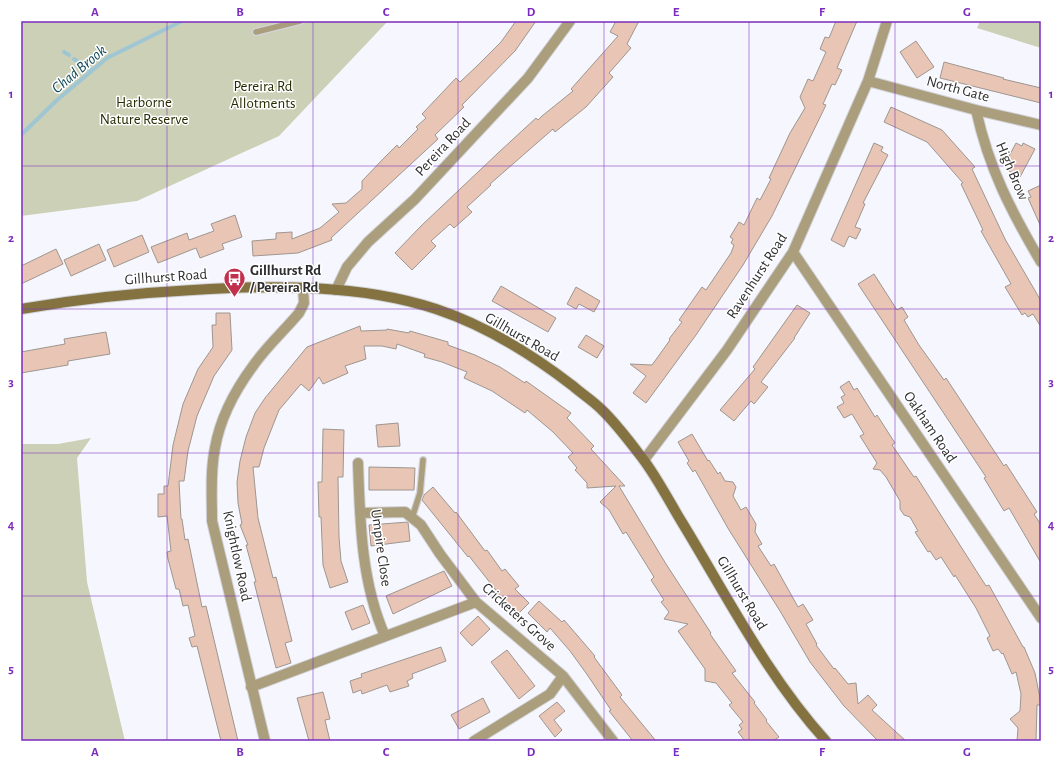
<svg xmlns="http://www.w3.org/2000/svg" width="1062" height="762" font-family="'Alegreya Sans',sans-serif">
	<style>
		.green { fill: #ccd0b6 }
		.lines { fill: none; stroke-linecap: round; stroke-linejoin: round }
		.stream { stroke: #9ec6d3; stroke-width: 4 }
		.building { fill: #e8c5b4; stroke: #9e9691 }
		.lane-casing { stroke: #d2d3d9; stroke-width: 8 }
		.street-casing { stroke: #d2d3d9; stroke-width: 12 }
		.secondary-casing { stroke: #d2d3d9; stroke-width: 12 }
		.lane { stroke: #aa9e7d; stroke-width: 5.5 }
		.street { stroke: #aa9e7d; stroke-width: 10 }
		.secondary { stroke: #847340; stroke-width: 10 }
		.grid { fill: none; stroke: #7b2cbf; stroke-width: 1; stroke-opacity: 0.55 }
		.labels { text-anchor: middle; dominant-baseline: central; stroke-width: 3; stroke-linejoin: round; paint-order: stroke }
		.park-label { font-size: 15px; fill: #282c02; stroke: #fff }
		.street-label { font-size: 15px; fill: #2e2e31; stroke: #fff }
		.poi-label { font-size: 15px; font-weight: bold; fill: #2e2e31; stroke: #fff; text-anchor: start }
		.water-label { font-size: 16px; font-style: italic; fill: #114958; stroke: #fff }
		.neatline { fill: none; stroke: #7b2cbf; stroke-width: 1.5 }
		.grid-label { font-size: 13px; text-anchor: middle; font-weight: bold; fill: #7b2cbf }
	</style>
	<rect width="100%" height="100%" fill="#f6f7fe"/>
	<!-- green -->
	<path class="green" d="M21 21H303L304 23 309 21H388L279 136 137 201 21 216Z
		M980 21H1041V48L977 28Z
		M91 438 77 458 87 582 125 741H21V444H58Z"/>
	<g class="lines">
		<!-- stream -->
		<path class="stream" d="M64 52 69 55
			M74 59 92 71
			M21 135 56 101 107 58 182 21"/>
	</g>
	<!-- building -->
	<path class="building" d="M516 21H536L515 51 462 105 464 107 435 135 438 139 331 238 332 240 298 253 253 256 252 241 276 239V233L292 232V239L320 228 339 212 332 204 346 203 362 189V181L384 158 397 145 399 148 418 129 416 127 426 118 422 114 456 78 460 82 478 65 501 42Z
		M616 21H639L627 44 631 48 609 73 613 77 586 107 555 132 553 129 490 184 491 185 467 207 472 212 454 228 450 224 431 241 436 246 412 270 395 253 421 226 498 153 536 118 538 120 542 116 573 91 571 89 618 36 610 32Z
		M836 21H857L837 68 842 70 835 85 832 84 828 93 823 104 826 105 772 216 743 265 696 335 646 403 633 393 646 376 630 364 652 365 670 340 669 339 682 322 679 320 702 287 706 290 731 253 734 245 731 243 733 239 730 237 739 222 744 225 757 198 760 200 771 179 769 178 790 133 805 108 800 97 808 79 813 81 826 52 820 49 825 37 829 38Z
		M916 41 934 67 917 78 900 52Z
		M944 62 1004 78 1003 79 1041 88V103L940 78Z
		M891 107 942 130 975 167 972 169 1005 239 1041 301V327L1033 314 1028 317 1025 313 1022 315 1005 287 1011 284 981 231 983 230 961 184 963 183 927 142 884 122Z
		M874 143 883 147 881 151 888 155 863 203 865 204 855 227 861 229 856 239 849 236 844 247 831 240Z
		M1016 143 1022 146 1023 143 1035 149 1020 177 1009 171 1013 163 1007 160Z
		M1041 185V227L1028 198 1031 197 1028 191Z
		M235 215 242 237 222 244 224 249 200 258 196 248 158 263 151 247 187 233 189 240 214 231 211 224Z
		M142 235 149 252 114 267 107 250Z
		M99 244 106 260 71 276 64 260Z
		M56 249 63 264 21 284V266Z
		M874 274 897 310 902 307 908 317 904 320 919 345 944 380 946 378 1004 466 1006 464 1037 512 1034 514 1041 525V563L1009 508 1004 511 984 478 986 477 858 284Z
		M501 286 556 318 548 332 492 301Z
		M576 287 600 301 594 312 579 304 576 309 567 304Z
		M797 305 810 313 794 338H795L761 382 768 387 754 404 751 401 734 421 720 410 755 369 753 367Z
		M216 313H230L232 350 214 376 197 416 188 451 184 481H179L181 519H182L185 540 188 539 202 607 206 606 238 741H221L197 646 192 647 189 638 195 636 188 605 183 606 179 589H176L168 559 167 552 171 551 167 516 158 517V494H164V486H168L173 445 183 404 198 369 213 347 212 325H216Z
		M360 326 361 331 387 330V329L409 333 410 331 448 342V345L475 355 500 367 525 383 526 381 571 413 567 418 594 446 591 449 625 486H619L666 564 711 633 710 634 736 671 732 673 755 702 754 703 767 720 766 721 779 737 773 741H745L738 732 742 729 739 725 743 722 729 705 732 703 716 683 705 681V669L678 631 688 624 664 619 669 612 661 602 664 600 651 580 654 577 626 532 623 534 609 510 600 502 616 486 587 488V483L575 470 577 468 568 457 573 453 553 432 527 410 525 413 492 391 464 378 467 372 442 362 424 357 425 354 397 344 396 349 382 346H364L366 359 345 366 348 373 323 384 319 377 309 391 301 384 279 410 264 448 259 467H253L258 518 273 578 276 577 292 641 285 643 291 663 276 668 254 582H256L246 545H248L240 525 242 524 238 503 237 482 240 461 246 437 255 413 265 398 307 347Z
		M106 332 110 354 68 361V365L21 373V352L65 344 64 339Z
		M586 335 604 346 597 358 578 347Z
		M849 381 854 390 857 388 875 417 877 415 895 443 892 445 914 477 916 476 986 586 989 585 1023 647H1024L1035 673 1041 703V705H1037L1036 741H1017L1018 728 1010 719 1020 711 1021 694 1016 672 1012 674 1003 653 1002 654 998 649 993 651 987 638 990 636 976 608 955 575 954 577 941 557 936 560 930 551 928 552 915 532 918 531 910 517 904 515 900 509V501L886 477 880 470 873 469 877 463 860 436 864 434 852 414 844 418 837 407 844 403 841 397 845 395 840 387Z
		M398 423 400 446 378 447 376 425Z
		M323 429 344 430 343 477H338L339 537 341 561 348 582 330 588 323 565 321 517H319L318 482H322Z
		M692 434 708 461 709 460 718 474 720 472 725 481 733 482 736 487 733 496 741 510 746 507 756 524 755 532 762 544 758 546 771 566 774 564 798 607 803 604 813 620 806 624 817 644 816 645 834 669 835 668 848 684 856 683 858 704 868 695 877 705 872 710 906 741H878L844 706 810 662 780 611 729 530 695 470 693 472 687 463 689 461 678 442Z
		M369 467 415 468 414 490H369Z
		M433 487 455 513 456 512 485 551 487 550 502 571 505 569 519 586 515 589 529 603 518 614 506 603 469 556 468 557 422 500 424 495Z
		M408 522 410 541 371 546 369 525Z
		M444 571 452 586 393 614 386 596Z
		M539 601 562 622 564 620 595 656 594 657 622 695 620 697 656 741H633L609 711 611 710 586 673 570 651 550 628 547 632 528 613Z
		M363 605 370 623 352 630 345 612Z
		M478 616 490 629 472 646 460 633Z
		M441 647 446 661 412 674 413 678 407 681 409 686 390 692 387 685 362 694 361 690 353 693 350 681 362 677 361 674Z
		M507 650 535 686 519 699 491 662Z
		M323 692 330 719 325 720 330 741H309L297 698Z
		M483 698 490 712 459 729 451 715Z
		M557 702 565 711 554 720 562 730 555 737 539 716Z"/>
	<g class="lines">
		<defs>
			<path id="lane" d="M256 32 300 21
				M412 518 420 493 423 460"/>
			<path id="street" d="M868 81 976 110 1041 125
				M976 110C989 169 1011 211 1041 262
				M793 252 1041 618
				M336 290 347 267 368 242 415 199 528 78 570 21
				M644 460 727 350 793 252 868 81 887 21
				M358 463C360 521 361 582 385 636
				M360 513 405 512 421 525 440 554 476 602 563 676 613 741
				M251 687 476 602
				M265 741 212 521C212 497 210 472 215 448 220 419 236 389 253 366 266 347 284 331 299 313L304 303 303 288
				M474 741 550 694 563 676"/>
			<path id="secondary" d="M21 309C78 299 135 293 193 290 272 285 360 284 436 309 484 325 533 355 573 386 582 394 592 400 601 409 616 423 630 442 643 459 658 479 670 503 683 524 728 598 768 677 826 741"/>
		</defs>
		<!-- lane casing -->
		<use href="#lane" class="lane-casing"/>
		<!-- street casing -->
		<use href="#street" class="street-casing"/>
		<!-- secondary casing -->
		<use href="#secondary" class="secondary-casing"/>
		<!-- lane -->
		<use href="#lane" class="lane"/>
		<!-- street -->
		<use href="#street" class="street"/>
		<!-- secondary -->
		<use href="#secondary" class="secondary"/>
	</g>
	<!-- grid -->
	<path class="grid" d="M167 21V741M313 21V741M458 21V741M604 21V741M749 21V741M895 21V741M21 166H1041M21 309H1041M21 453H1041M21 596H1041"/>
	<!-- icons -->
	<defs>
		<symbol id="bus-pin" viewBox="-11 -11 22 30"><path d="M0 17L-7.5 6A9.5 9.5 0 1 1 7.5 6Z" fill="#c1304c" stroke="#fff"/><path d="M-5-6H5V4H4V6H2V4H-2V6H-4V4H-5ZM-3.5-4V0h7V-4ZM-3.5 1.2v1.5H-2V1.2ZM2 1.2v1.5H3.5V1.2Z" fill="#fff"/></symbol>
	</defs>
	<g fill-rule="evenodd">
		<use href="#bus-pin" x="222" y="266" width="25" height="34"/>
	</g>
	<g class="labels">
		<!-- park labels -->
		<g class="park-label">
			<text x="263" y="86">Pereira Rd<tspan x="263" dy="17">Allotments</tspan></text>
			<text x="144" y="102">Harborne<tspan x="144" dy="17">Nature Reserve</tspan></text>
		</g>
		<!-- street labels -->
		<g class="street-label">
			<text transform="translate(958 89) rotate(15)">North Gate</text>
			<text transform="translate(443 147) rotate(-47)">Pereira Road</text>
			<text transform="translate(1012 171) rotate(67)">High Brow</text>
			<text transform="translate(757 276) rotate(-57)">Ravenhurst Road</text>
			<text transform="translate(166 277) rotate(-4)">Gillhurst Road</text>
			<text transform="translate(522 337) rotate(30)">Gillhurst Road</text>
			<text transform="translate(930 427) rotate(56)">Oakham Road</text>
			<text transform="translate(381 548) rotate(82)">Umpire Close</text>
			<text transform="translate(237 556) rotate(78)">Knightlow Road</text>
			<text transform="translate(742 593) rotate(59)">Gillhurst Road</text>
			<text transform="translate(519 617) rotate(42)">Cricketers Grove</text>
		</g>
		<!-- poi labels -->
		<g class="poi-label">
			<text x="250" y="270">Gillhurst Rd<tspan x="250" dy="17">/ Pereira Rd</tspan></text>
		</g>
		<!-- water labels -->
		<g class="water-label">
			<text transform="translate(79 69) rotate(-40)">Chad Brook</text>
		</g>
	</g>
	<!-- border -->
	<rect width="1062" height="762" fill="none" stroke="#ffffff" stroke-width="44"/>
	<rect x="22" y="22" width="1018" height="718" class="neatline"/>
	<g class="grid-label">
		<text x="95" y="16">A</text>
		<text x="240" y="16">B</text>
		<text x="386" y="16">C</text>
		<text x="531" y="16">D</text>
		<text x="676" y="16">E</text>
		<text x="822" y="16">F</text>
		<text x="967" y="16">G</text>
		<text x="11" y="98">1</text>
		<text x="1051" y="98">1</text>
		<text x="11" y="242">2</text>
		<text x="1051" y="242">2</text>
		<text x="11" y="386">3</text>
		<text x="1051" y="386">3</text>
		<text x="11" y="529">4</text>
		<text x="1051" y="529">4</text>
		<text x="11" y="673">5</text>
		<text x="1051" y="673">5</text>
		<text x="95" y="756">A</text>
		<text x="240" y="756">B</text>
		<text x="386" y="756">C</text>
		<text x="531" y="756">D</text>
		<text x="676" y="756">E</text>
		<text x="822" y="756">F</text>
		<text x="967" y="756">G</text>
	</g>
</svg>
